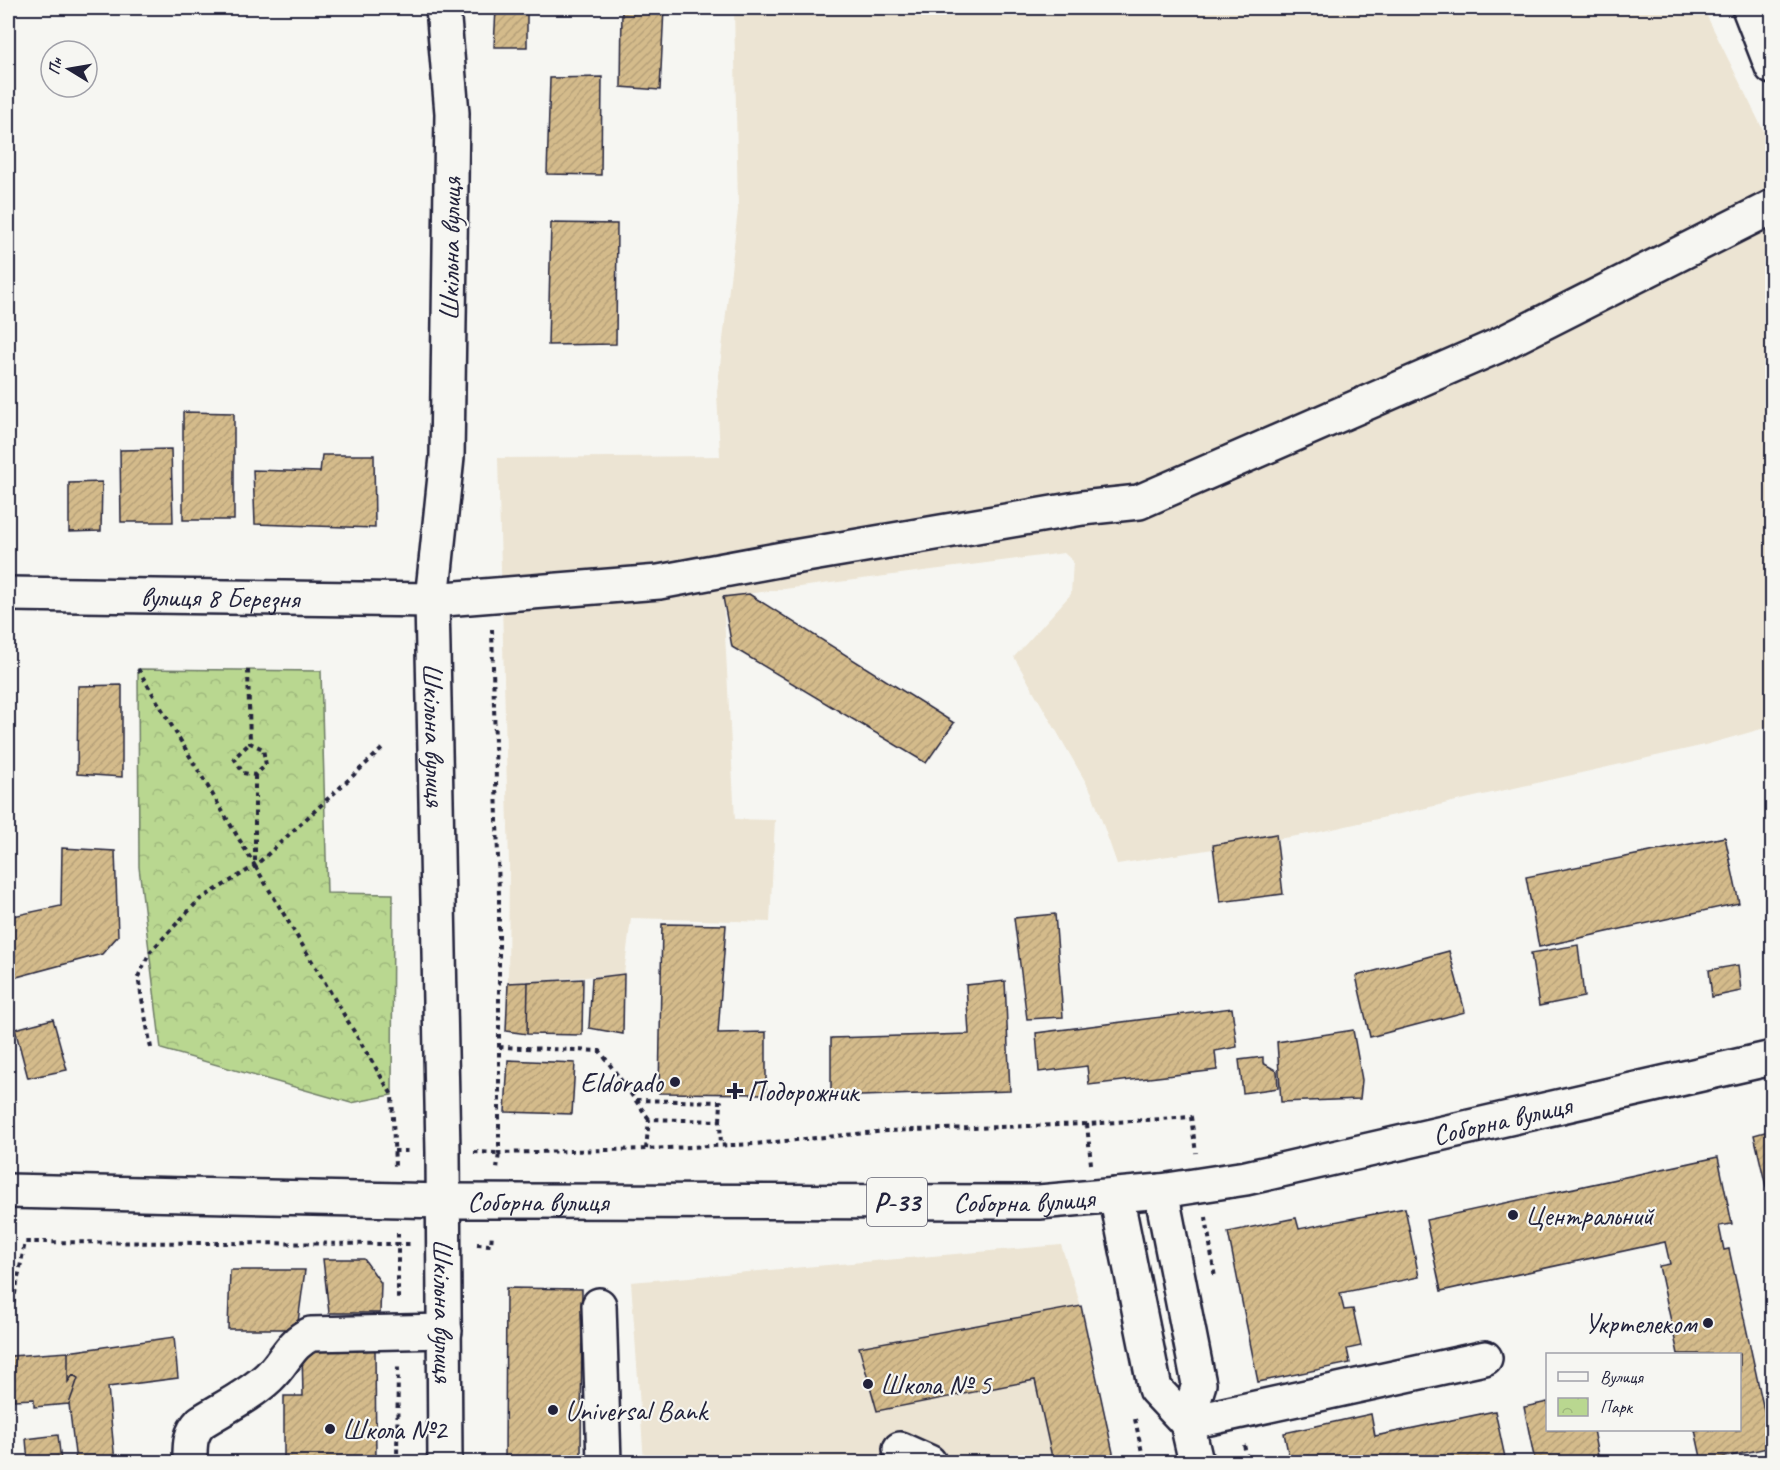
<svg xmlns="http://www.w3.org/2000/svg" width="1780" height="1470" font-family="Caveat,sans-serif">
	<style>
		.built { fill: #ece4d3 }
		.park { fill: url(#park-crowns); stroke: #6e7c66; stroke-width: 1.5 }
		.building { fill: url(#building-hatch); stroke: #22223b; stroke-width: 1.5 }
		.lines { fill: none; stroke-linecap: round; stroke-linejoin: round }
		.minor-casing { stroke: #22223b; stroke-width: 38 }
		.major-casing { stroke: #22223b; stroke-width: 38 }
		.path { stroke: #22223b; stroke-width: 4; stroke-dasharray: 4.5 4.5; stroke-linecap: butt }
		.minor { stroke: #f6f6f2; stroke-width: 33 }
		.major { stroke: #f6f6f2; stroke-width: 33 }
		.poi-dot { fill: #22223b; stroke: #f6f6f2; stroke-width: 2 }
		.labels { text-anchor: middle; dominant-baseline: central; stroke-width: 4.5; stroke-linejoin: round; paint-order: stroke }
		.shield { fill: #f6f6f2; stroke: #626272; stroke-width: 1.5 }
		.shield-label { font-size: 27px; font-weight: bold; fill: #22223b }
		.street-label { font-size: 28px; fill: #22223b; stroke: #f6f6f2 }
		.poi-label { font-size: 28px; fill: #22223b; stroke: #f6f6f2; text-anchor: start }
	</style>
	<defs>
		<pattern id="park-crowns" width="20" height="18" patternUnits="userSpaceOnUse" patternTransform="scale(1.5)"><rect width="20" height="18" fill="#b9d790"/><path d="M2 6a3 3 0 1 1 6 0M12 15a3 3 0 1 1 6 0" fill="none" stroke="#9fb87d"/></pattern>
		<pattern id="building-hatch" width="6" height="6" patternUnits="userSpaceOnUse" patternTransform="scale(1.5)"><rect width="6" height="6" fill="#d4bb8b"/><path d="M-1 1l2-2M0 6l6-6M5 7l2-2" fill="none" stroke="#b6a079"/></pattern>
	</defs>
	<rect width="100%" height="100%" fill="#f6f6f2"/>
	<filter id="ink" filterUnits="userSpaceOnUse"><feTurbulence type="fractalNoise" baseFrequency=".0167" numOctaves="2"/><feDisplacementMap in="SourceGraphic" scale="12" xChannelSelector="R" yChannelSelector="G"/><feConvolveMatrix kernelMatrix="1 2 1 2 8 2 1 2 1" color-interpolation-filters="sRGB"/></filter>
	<g filter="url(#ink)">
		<!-- built -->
		<path class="built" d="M734 8H1703L1772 148V726L1705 745 1315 833 1117 864 1092 793 1014 657 1071 594 1073 561 1064 553 723 597 735 819 775 820 770 922 631 918 624 974 508 983 509 863 498 458 720 456 717 392 738 210Z
			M1061 1245 1081 1306 1115 1462H644L631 1282Z"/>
		<!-- park -->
		<path class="park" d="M138 669 321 671 327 893 393 894 392 1095 351 1103 161 1049 139 867Z"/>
		<!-- building -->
		<path class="building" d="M496 8 527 10V47H494Z
			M622 8H664L660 90 621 87Z
			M602 77 601 175 547 174 550 78Z
			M551 223 617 224 616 344 548 345Z
			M183 412 234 413V520H183Z
			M171 449 173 522H121L120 450Z
			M322 455H374L375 528 255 524 253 470 320 472Z
			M102 482 101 531 69 532V483Z
			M749 594 954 723 926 763 732 647 723 597Z
			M122 685V777L77 774 78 686Z
			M1276 834 1283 894 1220 902 1213 845Z
			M1725 837 1739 903 1539 947 1526 877Z
			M62 848 115 851 118 936 102 954 13 978 8 956V917L61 906Z
			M1055 914 1063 1017 1027 1019 1014 918Z
			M662 924 726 925 718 1033 766 1032V1094L659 1093Z
			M1578 945 1584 997 1539 1006 1531 953Z
			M1449 951 1465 1012 1370 1037 1356 976Z
			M1738 965 1741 991 1712 997 1709 970Z
			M624 974 623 1034 589 1028 592 978Z
			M583 979 582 1035 527 1034 528 982Z
			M1005 981 1010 1091 831 1097V1038L969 1034 966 985Z
			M528 982 527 1034 506 1031 508 983Z
			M1232 1008 1237 1047 1215 1051 1217 1070 1089 1085 1087 1066 1039 1072 1036 1033Z
			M53 1019 67 1070 28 1078 15 1029Z
			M1353 1030 1362 1080 1360 1099 1281 1102 1277 1042Z
			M1263 1057V1063L1277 1071 1278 1088 1243 1093 1239 1060Z
			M508 1060 575 1063 572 1114 505 1112Z
			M1772 1130V1189L1767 1191 1754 1135Z
			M1718 1157 1732 1224 1719 1226 1724 1250 1729 1249 1772 1447 1702 1462 1695 1430H1740V1354H1678L1659 1266 1670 1264 1665 1242 1441 1291 1426 1220Z
			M1405 1208 1419 1277 1340 1293 1344 1310 1353 1309 1361 1346 1347 1349 1350 1363 1258 1382 1228 1232 1296 1218 1299 1229Z
			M323 1259H364L381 1283 380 1313H329Z
			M230 1270H305L297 1329H228Z
			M506 1288 582 1289 581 1462H505Z
			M1081 1306 1115 1462H1053L1035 1380 877 1411 859 1347Z
			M174 1337 178 1378 108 1387 115 1462H76L69 1404 78 1378 73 1375 68 1382V1352Z
			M375 1349 376 1462H284V1396H303L302 1350Z
			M68 1352V1382L73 1375 78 1378 69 1404 34 1407V1399L14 1400 11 1356Z
			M1548 1402V1430H1593L1598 1456 1565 1462H1535L1524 1407Z
			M1495 1411 1506 1462H1290L1284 1433 1371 1414 1375 1436Z
			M58 1435 61 1462H28L26 1439Z"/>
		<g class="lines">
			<defs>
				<g id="minor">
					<path id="s1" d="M443 8 452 113 447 457 432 600 443 1152 445 1462"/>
					<path d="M1749 8 1772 67"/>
					<path id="s2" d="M8 594 432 600 659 582 788 558 1082 508 1139 502 1497 346 1772 207"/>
					<path d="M1161 1191 1199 1384 1187 1423 1196 1462"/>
					<path d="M1116 1195 1155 1389 1187 1423 1485 1358"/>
					<path d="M599 1305 604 1462"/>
					<path d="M900 1449 929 1462"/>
					<path d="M190 1462C190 1446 189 1434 201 1422 223 1408 250 1395 269 1377 285 1362 290 1343 311 1334L445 1331"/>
				</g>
				<g id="major">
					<path id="s3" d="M8 1191 444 1201 1039 1202 1161 1191 1246 1178 1772 1058"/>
				</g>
			</defs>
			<!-- minor casing -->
			<use href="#minor" class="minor-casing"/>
			<!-- major casing -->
			<use href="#major" class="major-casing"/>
			<!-- path -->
			<path class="path" d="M492 629 499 896V1153L646 1149 755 1144 886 1131 1087 1124
				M138 669 255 866V775
				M248 670 250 743 263 749 266 765 255 775 243 773 234 758 250 743
				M255 866 392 1095 395 1166
				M499 1047 600 1051 649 1119
				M151 1048 138 977 150 952 199 900 255 866 384 747
				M636 1100 721 1102 720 1121
				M646 1149 649 1119 720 1121 721 1146
				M394 1151H410
				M474 1152 499 1153 497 1169
				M1091 1164 1087 1124 1191 1117 1196 1153
				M1206 1217 1215 1278
				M398 1233V1244H410
				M477 1244 491 1245 492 1233
				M8 1330 25 1242 398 1244V1299
				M1135 1419 1144 1462
				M1244 1445 1248 1462
				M397 1462 398 1363"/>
			<!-- minor -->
			<use href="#minor" class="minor"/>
			<!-- major -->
			<use href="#major" class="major"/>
		</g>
	</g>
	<!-- markers -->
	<g class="poi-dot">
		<circle cx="675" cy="1082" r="6"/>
		<path d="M732 1082h6v6h6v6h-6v6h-6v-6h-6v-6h6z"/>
		<circle cx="1513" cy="1215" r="6"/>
		<circle cx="1708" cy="1323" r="6"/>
		<circle cx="868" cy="1384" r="6"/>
		<circle cx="553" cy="1410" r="6"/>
		<circle cx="330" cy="1429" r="6"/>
	</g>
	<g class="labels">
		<!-- shield labels -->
		<rect class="shield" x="867" y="1178" width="60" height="48" rx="4.5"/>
		<g class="shield-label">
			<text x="897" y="1202">Р-33</text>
		</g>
		<!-- street labels -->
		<g class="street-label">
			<text transform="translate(450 249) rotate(-89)">Шкільна вулиця</text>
			<text stroke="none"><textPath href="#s2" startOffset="212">вулиця 8 Березня</textPath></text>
			<text stroke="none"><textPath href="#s1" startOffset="728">Шкільна вулиця</textPath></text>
			<text stroke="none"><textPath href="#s3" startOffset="1502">Соборна вулиця</textPath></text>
			<text stroke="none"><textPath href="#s3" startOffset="1016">Соборна вулиця</textPath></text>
			<text stroke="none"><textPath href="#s3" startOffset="530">Соборна вулиця</textPath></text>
			<text stroke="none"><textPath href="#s1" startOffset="1304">Шкільна вулиця</textPath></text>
		</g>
		<!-- poi labels -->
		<g class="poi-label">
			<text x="663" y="1082" text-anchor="end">Eldorado</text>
			<text x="747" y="1091">Подорожник</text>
			<text x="1525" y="1215">Центральний</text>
			<text x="1696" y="1323" text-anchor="end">Укртелеком</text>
			<text x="880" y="1384">Школа № 5</text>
			<text x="565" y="1410">Universal Bank</text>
			<text x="342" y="1429">Школа №2</text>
		</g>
	</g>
	<!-- margin -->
	<rect width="1780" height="1470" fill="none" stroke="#f6f6f2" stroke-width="30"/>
	<rect x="15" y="15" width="1750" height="1440" fill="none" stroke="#22223b" stroke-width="2" filter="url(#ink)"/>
	<!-- legend -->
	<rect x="1546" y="1353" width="195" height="78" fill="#f6f6f2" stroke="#a1a1a9" stroke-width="1.5"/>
	<rect x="1558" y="1372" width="30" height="9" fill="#f6f6f2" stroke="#a1a1a9" stroke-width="1.5"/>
	<text x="1600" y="1383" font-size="18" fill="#22223b">Вулиця</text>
	<rect x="1558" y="1398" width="30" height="18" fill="url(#park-crowns)" stroke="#a1a1a9" stroke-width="1.5"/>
	<text x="1600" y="1413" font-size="18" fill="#22223b">Парк</text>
	<!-- north arrow -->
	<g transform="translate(69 69) rotate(281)"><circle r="28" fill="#f6f6f2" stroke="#a1a1a9" stroke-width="1.5"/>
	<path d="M0-4.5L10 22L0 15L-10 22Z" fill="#22223b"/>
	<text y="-9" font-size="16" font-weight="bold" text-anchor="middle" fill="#22223b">Пн</text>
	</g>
</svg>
